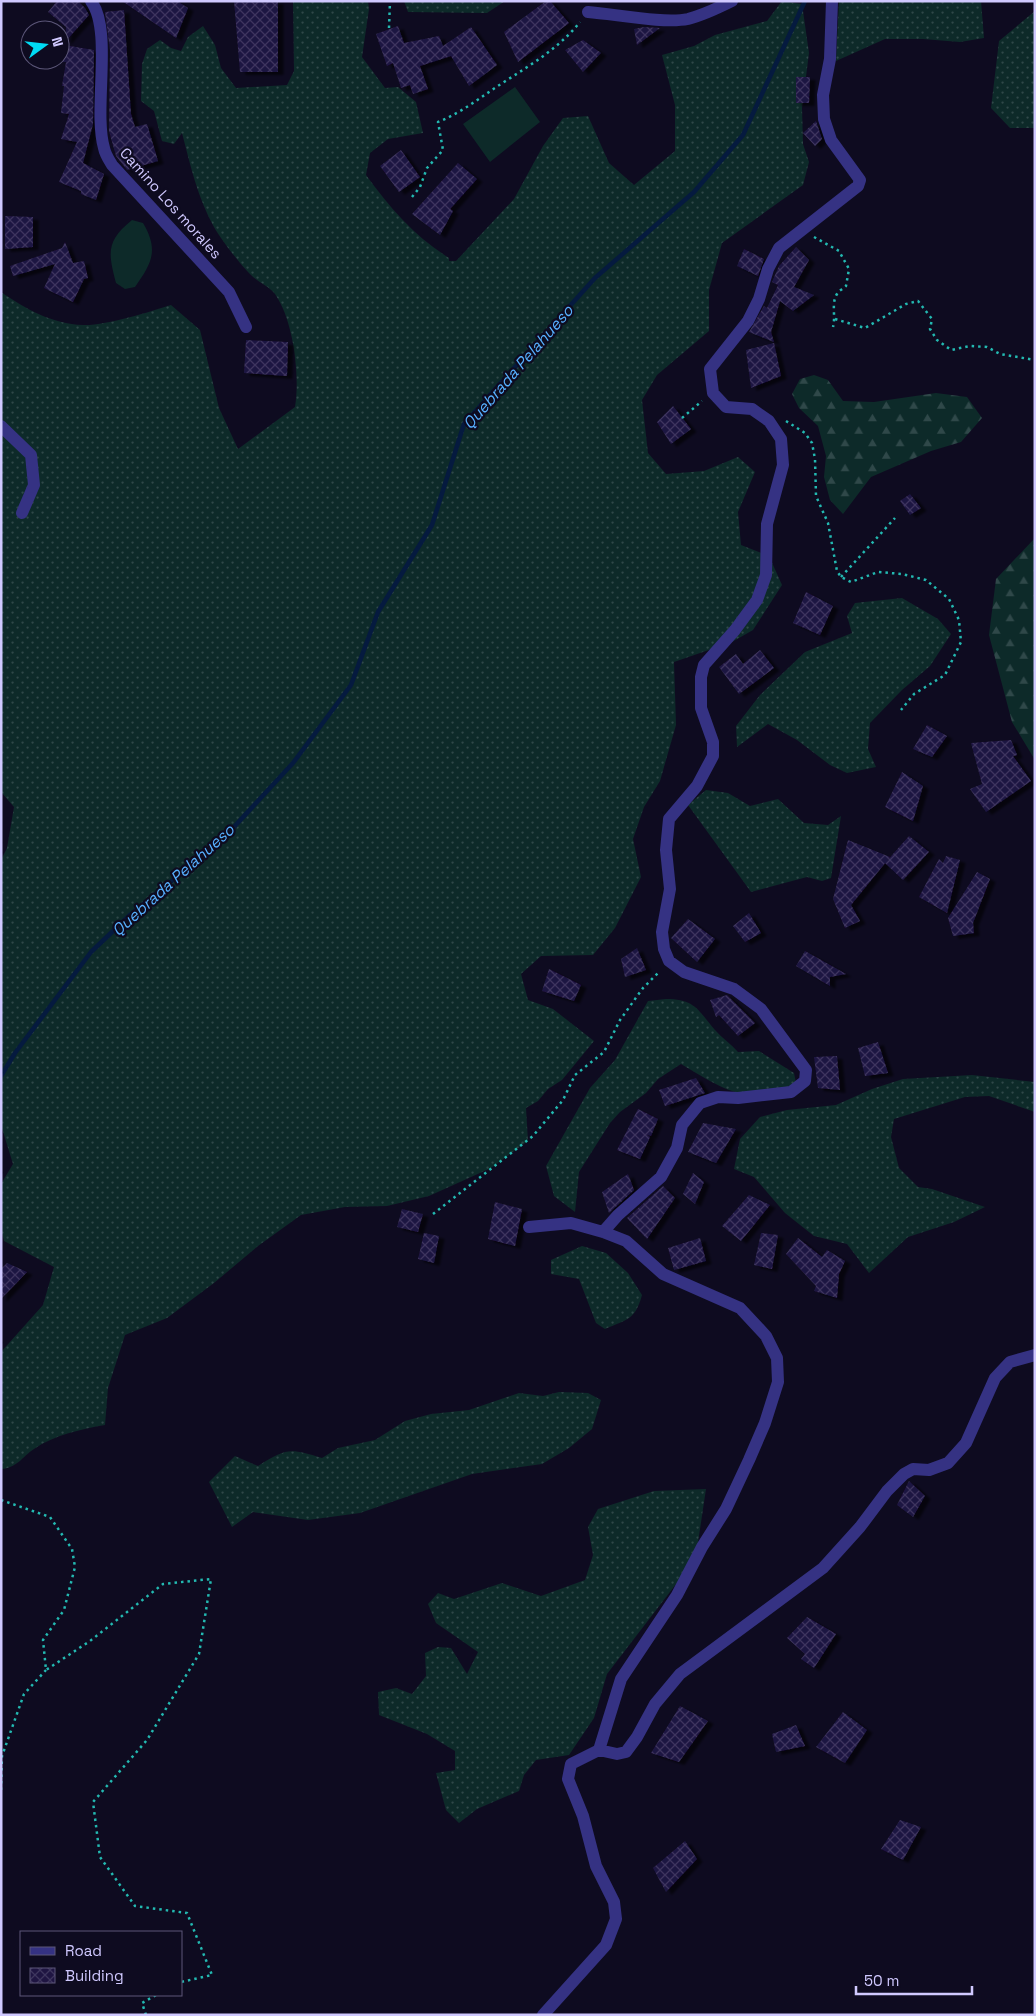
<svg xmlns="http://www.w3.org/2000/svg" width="1036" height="2016" font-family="'Space Grotesk',sans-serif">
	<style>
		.grass { fill: url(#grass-dots) }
		.forest { fill: url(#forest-firs) }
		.garden { fill: #0d2a29 }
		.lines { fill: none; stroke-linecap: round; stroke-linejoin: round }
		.stream { stroke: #051a3f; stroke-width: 4.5 }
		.building { fill: url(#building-cross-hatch); filter: url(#shadow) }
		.path { stroke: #23b9b1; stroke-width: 2.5; stroke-dasharray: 2.5 4; stroke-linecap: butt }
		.street { stroke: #353283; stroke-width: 12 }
		.labels { text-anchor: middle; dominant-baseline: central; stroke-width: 4.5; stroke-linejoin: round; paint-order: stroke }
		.street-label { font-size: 15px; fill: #d0c9ff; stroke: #0e0b20 }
		.water-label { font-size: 16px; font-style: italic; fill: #57b0ff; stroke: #0e0b20 }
	</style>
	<defs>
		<pattern id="grass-dots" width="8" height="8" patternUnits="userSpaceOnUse" patternTransform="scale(1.25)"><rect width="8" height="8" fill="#0d2a29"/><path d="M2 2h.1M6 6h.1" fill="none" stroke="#2f4849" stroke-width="1.8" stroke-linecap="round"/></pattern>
		<pattern id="forest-firs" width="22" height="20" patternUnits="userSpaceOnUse" patternTransform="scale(1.25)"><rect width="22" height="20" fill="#0d2a29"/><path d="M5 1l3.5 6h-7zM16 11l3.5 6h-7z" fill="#2f4849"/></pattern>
		<pattern id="building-cross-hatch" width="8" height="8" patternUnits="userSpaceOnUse" patternTransform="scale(1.25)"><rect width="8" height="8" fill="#1f1542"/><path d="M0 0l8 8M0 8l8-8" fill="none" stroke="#3e365e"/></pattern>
		<filter id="shadow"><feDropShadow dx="5.5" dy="3" stdDeviation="1" flood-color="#0009"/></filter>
	</defs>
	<rect width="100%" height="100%" fill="#0e0b20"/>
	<!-- grass -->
	<path class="grass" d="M293 1H368L369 9 362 57 385 88 398 87 416 102 423 133 388 139 370 153 366 175C390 208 414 236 449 258V261H456L514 199 543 146 563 118 588 116 609 163 634 185 675 151V105L662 55 694 46 715 35 767 21 782 1 802 4 809 53 802 108 803 144 809 162 803 185 722 243 709 290V331L657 375 642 400 648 453 666 474 704 471 738 457 755 472 738 512 741 545 769 556 782 585 753 630 732 642 674 662 676 725 660 781 644 807 633 839 641 877 615 928 593 955 541 956 521 974 528 1000 553 1009 594 1041 562 1080 548 1089 538 1101 526 1108 528 1141 491 1168 429 1196 387 1206 345 1207 301 1215 258 1246 214 1283 167 1318 125 1335 108 1388 105 1425C82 1429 54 1435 34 1449 22 1457 17 1468 1 1469V1352L43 1305 54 1267 4 1241 1 1230V1184L13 1164 1 1125V860L7 848 14 807 1 792V292C26 309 52 324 83 325 105 326 149 312 171 305L200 330 219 408 238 449 295 407C300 377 294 321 275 294 269 286 258 282 251 275 240 264 222 241 214 227 198 199 190 164 182 133L174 144 162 141 154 111 141 101 142 64 147 49 160 40 171 48 181 51 188 37 203 26 215 45 221 68 236 88 287 85 294 71Z
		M404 1H505L487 13 408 12Z
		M839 1H981L984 38 960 42 923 39H885L836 61Z
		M1035 11V128H1010L991 108 999 41Z
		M902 598 938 619 951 634 930 666 902 690 870 723 868 749 876 767 847 773 830 765 797 740 768 724 737 747 736 726 760 695 805 652 852 633 847 616 855 603Z
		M706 790 728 793 750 806 778 799 804 823 828 825 841 816 831 878 822 881 807 877 751 892 688 805Z
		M666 999C695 999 698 1010 715 1030 722 1038 731 1044 738 1052L759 1051 794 1073 796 1083C747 1107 725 1090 681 1064L658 1079 646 1093 620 1112 610 1123 579 1172 575 1212 554 1196 546 1166 590 1088 615 1060 648 1001Z
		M972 1075 1035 1082V1112L989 1096 965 1097 894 1119 891 1137 899 1168 918 1187 932 1189 985 1207 954 1222 908 1237 869 1273 847 1244 814 1236 785 1213 754 1177 734 1169 740 1139 760 1117 787 1110 836 1105 872 1089 903 1079Z
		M582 1246 606 1253 628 1273 642 1295C635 1320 628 1319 605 1329L596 1323 579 1279 551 1274V1260Z
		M559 1392 588 1393 601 1400 592 1429 569 1448 542 1464 472 1474 360 1513 308 1520 253 1512 232 1527 209 1482 235 1456 258 1466C287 1448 289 1448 322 1458L338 1448 375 1440 405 1421 431 1414 469 1410 519 1393 543 1396Z
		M706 1489 697 1549 683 1575 607 1674 594 1718 569 1755 536 1760 524 1775 519 1791 477 1809 459 1823 446 1810 436 1773 455 1770V1751L427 1734 379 1715 378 1692 396 1688 412 1694 426 1676 425 1653 438 1647 451 1648 467 1674 478 1652 436 1623 428 1604 438 1593 454 1599 502 1583 541 1596 585 1580 593 1555 588 1527 598 1509 654 1491Z"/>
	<!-- forest -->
	<path class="forest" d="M814 375 828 380 843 401 874 402 936 393 967 397 982 418 961 442 931 451 871 477 843 514 830 500 824 477 826 456 818 426 799 408 792 394 800 379Z
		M1035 538V760L1012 722 989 635 996 579Z"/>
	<!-- garden -->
	<path class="garden" d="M515 87 540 122 490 162 463 124Z
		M132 220 143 223C159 250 152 263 135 287L125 289 116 283C108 253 106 241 132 220Z"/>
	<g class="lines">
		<!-- stream -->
		<path class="stream" d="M1 1076 15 1053 91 952 130 915 222 840 293 763 351 685 378 612 432 525 464 424 595 278 694 192 743 135 805 1"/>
	</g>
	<!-- building -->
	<path class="building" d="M57 1H78L85 8 89 15 65 42 66 27 48 12Z
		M122 1H177L188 8 176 38Z
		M234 1H278V72H240Z
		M546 1H550L569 23 518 62 504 32Z
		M124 10 131 114 135 127 147 124 158 161 127 170 116 156 109 131 110 50 105 12Z
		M398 26 404 43 439 36 443 46 471 27 497 65 469 86 451 56 420 66 428 89 413 94 410 85 401 88 393 63 387 66 376 34Z
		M644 27 660 28 637 45 634 29Z
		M583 40 601 53 583 72 565 50Z
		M64 45 94 50 93 124 83 163 104 174 96 200 81 194V191L59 182 77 142 61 139 69 114 61 113 64 86H62L66 62H63Z
		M796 77H810L809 103H796Z
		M816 121 822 139 815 146 803 133Z
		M401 150 420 177 399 192 380 166Z
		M458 163 477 179 450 209 453 211 440 235 412 214Z
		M5 216 33 217V247L5 249Z
		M65 242 73 263 84 261 88 278 84 279 73 302 44 288 55 264 13 276 10 266 62 248Z
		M796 247 809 260 794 287 814 295 793 311 780 301 771 332 774 342 749 332 764 306 767 308 778 285 772 282 779 266Z
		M744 249 764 259 758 276 737 266Z
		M246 340 288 342 287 376 244 373Z
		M774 343 781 376 751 388 746 350Z
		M673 406 691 429 671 444 657 422Z
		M910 494 921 508 910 515 900 501Z
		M806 592 833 606 820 635 793 623Z
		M760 650 774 668 739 694 719 667 736 654 743 664Z
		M927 725 947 736 932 757 913 749Z
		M1011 740 1017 755 1013 756 1031 781 986 812 970 789 982 784 971 743Z
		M902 772 923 786 913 821 885 807Z
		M909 836 929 852 903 880 885 863Z
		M848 840 890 857 851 905 860 921 845 928 833 899Z
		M946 856 960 860 947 913 919 897 939 859 943 863Z
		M977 872 990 879 973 923 974 933 953 936 948 918Z
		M749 913 761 933 745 942 733 926Z
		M688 919 715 939 697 962 671 938Z
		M637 948 646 970 625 977 621 959Z
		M805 951 846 974 830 977V986L796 966Z
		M549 969 581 985 574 1001 542 991Z
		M727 995 755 1023 738 1036 719 1015 716 1017 710 1000Z
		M878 1042 888 1073 865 1076 858 1048Z
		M837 1056 840 1090 818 1088 814 1057Z
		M696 1078 705 1093 665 1106 659 1090Z
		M638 1109 658 1119 651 1136 647 1135 650 1137 640 1159 617 1150Z
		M703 1123 736 1129 716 1163 688 1152Z
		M693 1173 704 1182 695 1204 683 1194Z
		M628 1174 634 1190 609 1213 602 1192Z
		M663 1186 675 1198 647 1239 627 1218Z
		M749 1195 770 1205 741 1241 722 1226Z
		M495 1202 522 1209 515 1246 488 1239Z
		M402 1209 423 1214 418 1232 397 1227Z
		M424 1233 439 1236 434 1263 418 1259Z
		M761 1233 778 1235 772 1269 754 1265Z
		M700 1238 706 1261 674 1270 668 1248Z
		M798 1238 822 1257 827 1250 845 1261 839 1274 837 1298 814 1291 816 1286 786 1254Z
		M7 1263 27 1272 1 1299V1269Z
		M909 1481 925 1496 913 1517 897 1505Z
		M807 1617 836 1634 814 1668 801 1659 805 1654 787 1638Z
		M680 1706 708 1721 679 1762 651 1753Z
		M843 1712 867 1730 845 1763 816 1747Z
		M796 1725 805 1746 776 1752 772 1734Z
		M900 1820 921 1827 903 1860 881 1849Z
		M685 1841 697 1859 666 1892 653 1868Z"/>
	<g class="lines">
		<!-- path -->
		<path class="path" d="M389 28 390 1
			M412 197 420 187 427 168 443 150 438 122C463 112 482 96 504 82 532 64 559 48 580 22
			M814 237 839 251 849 269 846 286C843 289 838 291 837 294 831 303 836 316 833 327
			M835 319 865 328 906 304 918 301 932 319 930 329 937 340 951 350 970 346 987 347 1000 354 1035 360
			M682 418 702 401
			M786 421 805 433 812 443 815 459 816 496 828 523 837 571 841 577 851 582 878 572 902 574 926 580 949 599 959 620 961 642 945 675 914 694 901 710
			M841 577 895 518
			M433 1214 533 1136 563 1100 575 1075 604 1052 620 1020 643 988 660 971
			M1 1500 50 1517 72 1549 75 1567 64 1610 43 1640 46 1670 90 1641 163 1584 211 1579 199 1654 147 1740 93 1802 100 1857 135 1906 187 1913 212 1975 181 1982
			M1 1790 2 1756 24 1694 46 1670
			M146 2015 142 2003 156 1995"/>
		<!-- street -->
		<path class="street" d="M91 1C113 30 93 110 104 148 105 154 109 160 112 165L229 292 246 327
			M588 12C615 14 664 24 688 19 704 15 718 8 732 1
			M1 426 31 455 34 485 22 513
			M529 1227 571 1223 603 1232 626 1241 663 1274 740 1308 766 1336 777 1358 778 1382 765 1423 749 1460 726 1509 702 1547 677 1595 621 1679 599 1750 571 1764 568 1779 583 1816 596 1866 614 1902 616 1919 606 1945 543 2015
			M603 1232 618 1215 661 1177 677 1148 682 1125 700 1103 718 1097 738 1098 791 1092 805 1081 806 1070 761 1009 734 989 684 972 669 961 664 949 662 932 670 889 666 850 669 819 697 786 713 756V742L701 708V677L704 665 735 630 757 600 766 575 767 524 783 465 781 439 769 421 752 409 726 407 713 393 710 369 748 321 759 299 768 269 779 248 858 186 860 180 831 140 824 119 823 95 830 59 832 1
			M599 1750 617 1754 626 1752 637 1737 655 1704 680 1674 823 1568 860 1527 887 1491 904 1474 913 1469 929 1470 948 1463 966 1443 995 1378 1010 1362 1035 1355"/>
	</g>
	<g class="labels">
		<!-- street labels -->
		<g class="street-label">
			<text transform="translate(171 203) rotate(48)">Camino Los morales</text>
		</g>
		<!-- water labels -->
		<g class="water-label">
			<text transform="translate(518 367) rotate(-49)">Quebrada Pelahueso</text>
			<text transform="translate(173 880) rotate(-42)">Quebrada Pelahueso</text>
		</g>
	</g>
	<!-- border -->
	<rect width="1036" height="2016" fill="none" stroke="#d0c9ff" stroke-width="5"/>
	<!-- legend -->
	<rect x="20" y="1931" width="162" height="65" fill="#0e0b20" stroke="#5c5779"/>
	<rect x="30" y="1947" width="25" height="8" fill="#353283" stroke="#5c5779"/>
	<text x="65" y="1956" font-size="15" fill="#d0c9ff">Road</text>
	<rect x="30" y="1968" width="25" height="15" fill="url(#building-cross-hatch)" stroke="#5c5779"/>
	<text x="65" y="1981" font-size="15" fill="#d0c9ff">Building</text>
	<!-- north arrow -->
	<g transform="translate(45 45) rotate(75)"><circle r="24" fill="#0e0b20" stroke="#5c5779"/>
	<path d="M0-4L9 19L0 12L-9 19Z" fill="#00dbf4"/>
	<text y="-8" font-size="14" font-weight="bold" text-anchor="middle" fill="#d0c9ff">N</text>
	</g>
	<!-- scale -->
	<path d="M856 1986v8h116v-8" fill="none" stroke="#d0c9ff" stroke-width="2.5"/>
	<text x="864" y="1986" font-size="15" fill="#d0c9ff" stroke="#0e0b20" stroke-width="4" paint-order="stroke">50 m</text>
</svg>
